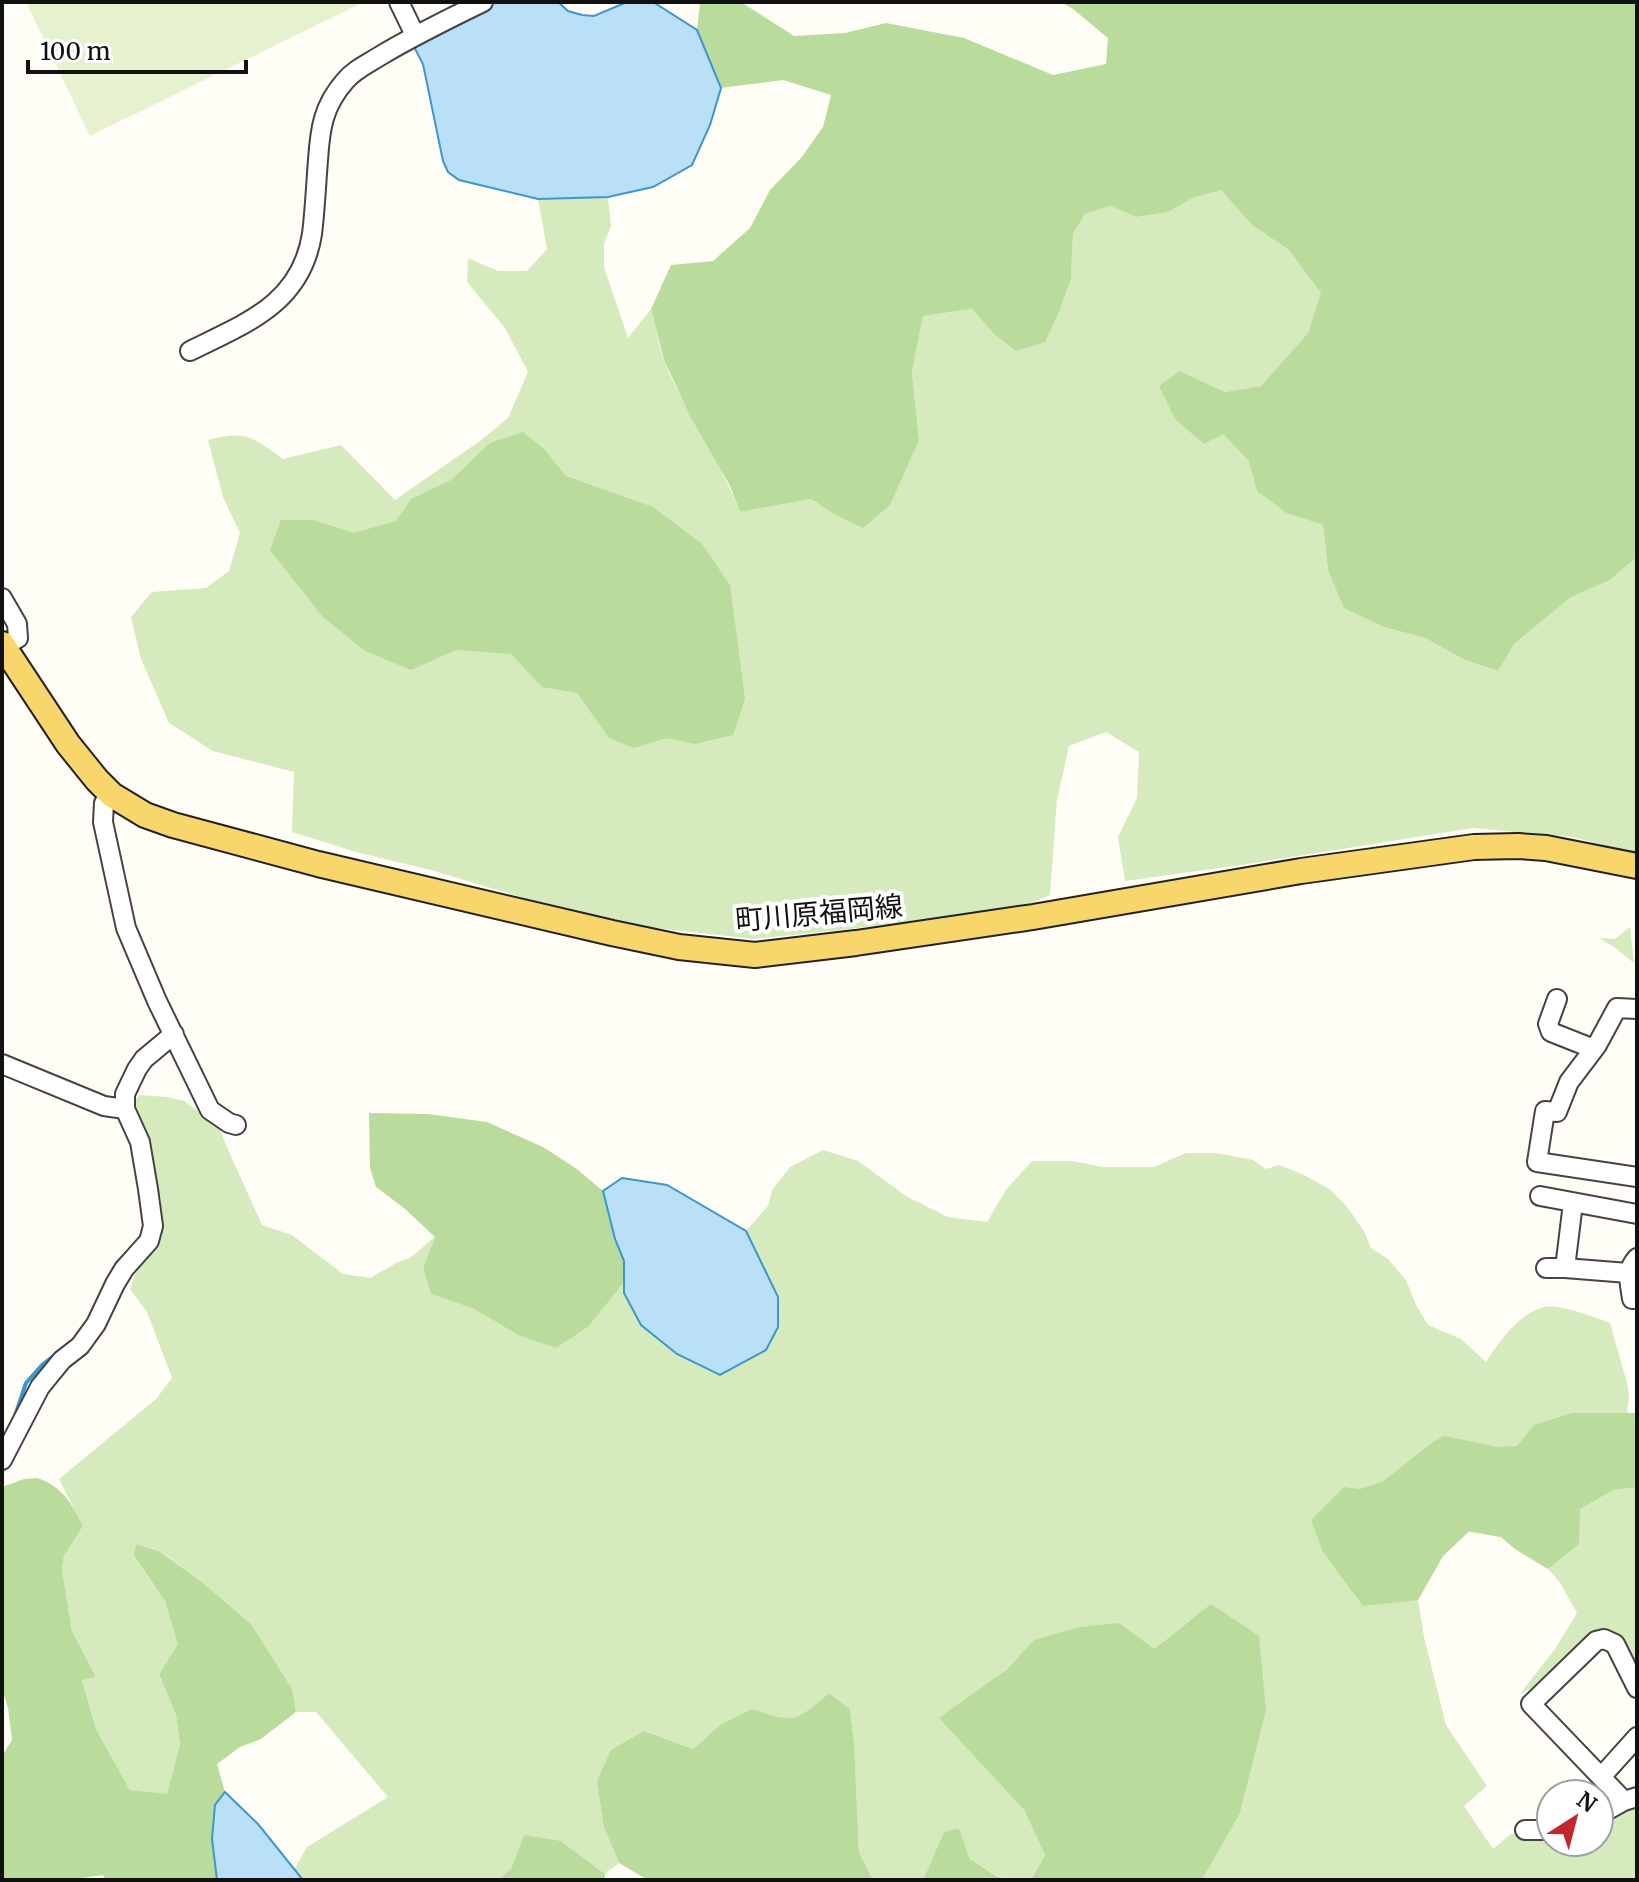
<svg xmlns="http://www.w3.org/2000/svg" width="1639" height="1882" font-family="Merriweather,'Noto Sans JP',serif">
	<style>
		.green { fill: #d5ebbd }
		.forest { fill: #b9dc9c }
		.pitch { fill: #e6f2cf }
		.water { fill: #b9e0f7; stroke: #3f96cf; stroke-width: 2 }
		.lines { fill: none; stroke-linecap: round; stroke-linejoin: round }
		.stream { stroke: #3f96cf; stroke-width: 4 }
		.minor-casing { stroke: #444; stroke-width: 22 }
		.major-casing { stroke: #222; stroke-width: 28 }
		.minor { stroke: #fff; stroke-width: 18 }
		.major { stroke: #f9d66b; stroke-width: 24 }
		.labels { text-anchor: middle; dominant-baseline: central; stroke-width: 8; stroke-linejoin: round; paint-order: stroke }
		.street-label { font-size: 28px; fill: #111; stroke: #fff }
	</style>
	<rect width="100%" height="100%" fill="#fffdf5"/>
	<!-- green -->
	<path class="green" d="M1221 190 1252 225 1289 250 1322 292 1308 333 1261 386 1225 392 1180 371 1223 434 1248 460 1257 491 1286 513 1323 525 1328 570 1384 627 1425 638 1465 660 1497 671 1514 644 1572 596 1610 580 1637 557V854L1573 837 1473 828 1241 865 1125 881 1118 837 1137 798 1139 752 1106 732 1069 746 1057 800 1050 895 1019 908 841 930 753 939 648 927 534 901 431 870 356 852 292 832 294 772 213 751 169 723 141 659 131 617 152 592 206 588 229 571 240 533 223 497 208 440C247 430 252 437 283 459L341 445 395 500 480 441 508 418 528 372 505 328 467 282 468 258 498 271H527L547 249 538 199 608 197 611 226 604 244V267L628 338 651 309C656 326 658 346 665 363 686 414 720 460 740 512L811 499 834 514 919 440 912 372 923 316 972 309 994 334 1071 278 1073 234 1085 214 1110 206 1137 217 1168 212 1193 198Z
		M1630 927 1634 963 1614 947 1599 938 1615 939Z
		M139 1095 167 1097 184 1101 219 1127 226 1145 262 1225 292 1235 343 1274 370 1278 398 1262 410 1258 435 1237 423 1268 431 1294 474 1309 518 1335 589 1326 625 1281 624 1293 778 1297 746 1231 768 1206 772 1190 790 1167 823 1150 858 1161 906 1196 948 1217 987 1222 1006 1190 1032 1161H1072L1103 1167H1154L1186 1153H1216L1253 1160 1266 1169 1279 1165 1304 1175 1331 1190 1347 1207 1364 1231 1371 1248 1388 1259 1406 1280 1416 1305 1428 1325 1461 1339 1486 1362C1500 1341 1518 1314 1544 1307 1558 1303 1596 1318 1610 1323L1627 1383 1629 1394 1627 1413 1637 1414V1660L1632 1662 1615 1639 1557 1675 1520 1694 1555 1649 1577 1613 1559 1581 1548 1569 1515 1549 1501 1537 1469 1532 1443 1556 1418 1600 1424 1637 1446 1725 1487 1786 1464 1806 1493 1849 1511 1834H1551V1842H1599V1805L1637 1787V1880H1200L1240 1813 1266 1711 1189 1621 1154 1649 1035 1640 1006 1669 942 1720 1024 1810 1045 1855 1031 1880 999 1877 970 1859 959 1828 944 1832 923 1880H873L859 1852 854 1741 850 1709 829 1693 805 1715 781 1720 720 1725 693 1749 644 1731 604 1827 619 1863 605 1874 561 1841 512 1867 499 1880H303L295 1868 307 1847 388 1797 316 1712H296L291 1689 251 1624 202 1582 160 1551 137 1544 134 1557 165 1601 179 1644 159 1676 176 1715 180 1744 167 1795 130 1790 96 1729 82 1679 96 1677 72 1631 62 1570 64 1556 83 1526 59 1479 156 1399 172 1378 147 1312 130 1289 140 1261 160 1221 161 1198 130 1109Z"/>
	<!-- forest -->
	<path class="forest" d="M700 2H741L794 36 845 33 886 23 964 38 1053 75 1106 64 1108 38 1073 9 1061 2H1637V557L1610 580 1571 597 1514 644 1498 671 1465 660 1425 638 1384 627 1344 608 1328 570 1323 525 1286 513 1257 491 1248 460 1223 434 1204 444 1175 419 1159 386 1180 371 1225 392 1261 386 1308 333 1321 293 1289 250 1252 225 1221 190 1193 198 1168 212 1137 217 1110 206 1085 214 1073 234 1071 278 1059 312 1045 342 1016 351 994 334 972 309 923 316 912 372 919 440 890 505 863 528 834 514 811 499 740 512 730 486 690 416 664 360 651 309 671 265 713 261 750 228 770 190 801 158 823 127 831 95 783 80 721 88 697 30Z
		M523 432 544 449 566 476 653 507 702 544 730 585 745 699 733 735 695 744 667 738 634 748 609 738 577 693 542 687 511 654 456 650 411 670 365 651 322 616 270 550 281 520H313L354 533 396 521 411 499 451 480 490 443Z
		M369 1113 428 1114 487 1122 543 1147 577 1169 603 1191 615 1239 624 1261 625 1281 589 1326 556 1348 518 1335 474 1309 431 1294 423 1268 435 1237 404 1208 376 1187 370 1168Z
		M1572 1413H1637V1487L1613 1490 1580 1509 1579 1544 1548 1569 1515 1549 1501 1537 1469 1531 1443 1556 1418 1600 1363 1606 1323 1552 1311 1520 1344 1487 1360 1489 1382 1482 1433 1442 1444 1436 1498 1447 1517 1446 1534 1425Z
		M37 1478C61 1485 73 1505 83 1526L64 1556 62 1570 72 1631 96 1677 82 1680 96 1729 130 1790 167 1794 180 1744 176 1715 159 1675 178 1644 165 1601 134 1556 136 1544 159 1551 202 1582 251 1624 292 1689 296 1712 261 1739 240 1747 217 1764 225 1792 215 1805 212 1839 217 1880H105L103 1875 69 1880H2V1756L12 1740 8 1708 2 1688V1487L24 1479Z
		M1211 1604 1259 1636 1266 1711 1240 1813 1204 1876 1200 1880H1031L1045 1855 1024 1810 939 1718 1007 1669 1034 1640 1080 1627 1119 1623 1154 1649Z
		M829 1693 850 1709 854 1741 859 1852 873 1880H648L619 1863 604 1827 597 1781 611 1750 644 1731 693 1749 720 1725 752 1709C794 1724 796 1722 829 1693Z
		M959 1828 970 1859 998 1877 1021 1880H923L944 1832Z
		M524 1835 561 1841 605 1874V1880H499L512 1867Z"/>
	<!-- pitch -->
	<path class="pitch" d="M26 2H364L90 136Z"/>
	<!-- water -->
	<path class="water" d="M495 2H558L568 11 582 15 594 16 627 2H653L697 30 721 88 710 125 692 165 653 187 608 197 538 199 459 180 448 172 443 161 423 64 413 45Z
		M622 1178 667 1185 746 1231 778 1297V1327L766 1350 720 1375 677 1354 641 1325 624 1293V1261L615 1239 603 1191Z
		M225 1792 258 1824 303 1880H217L212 1839 215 1805Z"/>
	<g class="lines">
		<!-- stream -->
		<path class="stream" d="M104 1287 117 1263 123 1257
			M13 1422 26 1383 42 1365 56 1354"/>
		<defs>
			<path id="minor" d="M399 2 415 35
				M190 351C246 323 301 304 312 234 315 210 316 185 318 160 320 129 323 106 345 81 354 70 367 64 380 56 413 36 448 19 483 2
				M2 598 17 624 18 638 4 647
				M112 795 104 803 103 822 126 928 157 1001 210 1110 229 1123 236 1125
				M1557 999 1548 1024 1551 1032 1594 1049
				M1637 1009 1617 1008 1597 1045 1569 1082 1557 1112 1545 1111 1537 1162 1637 1177
				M2 1064 104 1106 125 1109
				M1540 1196 1637 1214
				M1637 1258C1625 1271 1630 1283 1632 1299H1637
				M1546 1268H1565L1628 1273
				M1565 1268 1573 1203
				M2 1460 40 1387 62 1360 80 1346 96 1324 115 1284 124 1269 149 1241 153 1226 148 1189 140 1142 125 1109V1094L137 1069 144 1059 174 1034
				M1637 1688 1615 1644 1604 1639 1596 1641 1531 1704 1624 1801 1637 1797
				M1601 1777 1637 1737
				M1599 1815 1624 1801
				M1525 1830H1551"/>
			<path id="major" d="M2 644 68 744 97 780 112 795 145 815 173 825 318 864 612 933 679 947 755 955 856 943 1033 917 1301 871 1474 847 1518 846 1546 848 1637 866"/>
		</defs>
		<!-- minor casing -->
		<use href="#minor" class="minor-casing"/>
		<!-- major casing -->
		<use href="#major" class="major-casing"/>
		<!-- minor -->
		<use href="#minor" class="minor"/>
		<!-- major -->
		<use href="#major" class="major"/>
	</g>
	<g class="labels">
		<!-- street labels -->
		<g class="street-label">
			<text transform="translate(819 913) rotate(-5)">町川原福岡線</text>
		</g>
	</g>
	<!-- border -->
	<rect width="1639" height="1882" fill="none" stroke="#111111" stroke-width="8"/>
	<!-- north arrow -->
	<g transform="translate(1575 1818) rotate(36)"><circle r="38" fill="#ffffff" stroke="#a0a0a0" stroke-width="2"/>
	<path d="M0-6L14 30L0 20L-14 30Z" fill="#c4262e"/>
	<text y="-12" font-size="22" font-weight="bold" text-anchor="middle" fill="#111111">N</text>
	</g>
	<!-- scale -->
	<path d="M28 60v12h218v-12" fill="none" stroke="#111111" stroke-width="4"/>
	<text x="40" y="60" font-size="24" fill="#111111" stroke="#ffffff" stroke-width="6" paint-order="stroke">100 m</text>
</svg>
